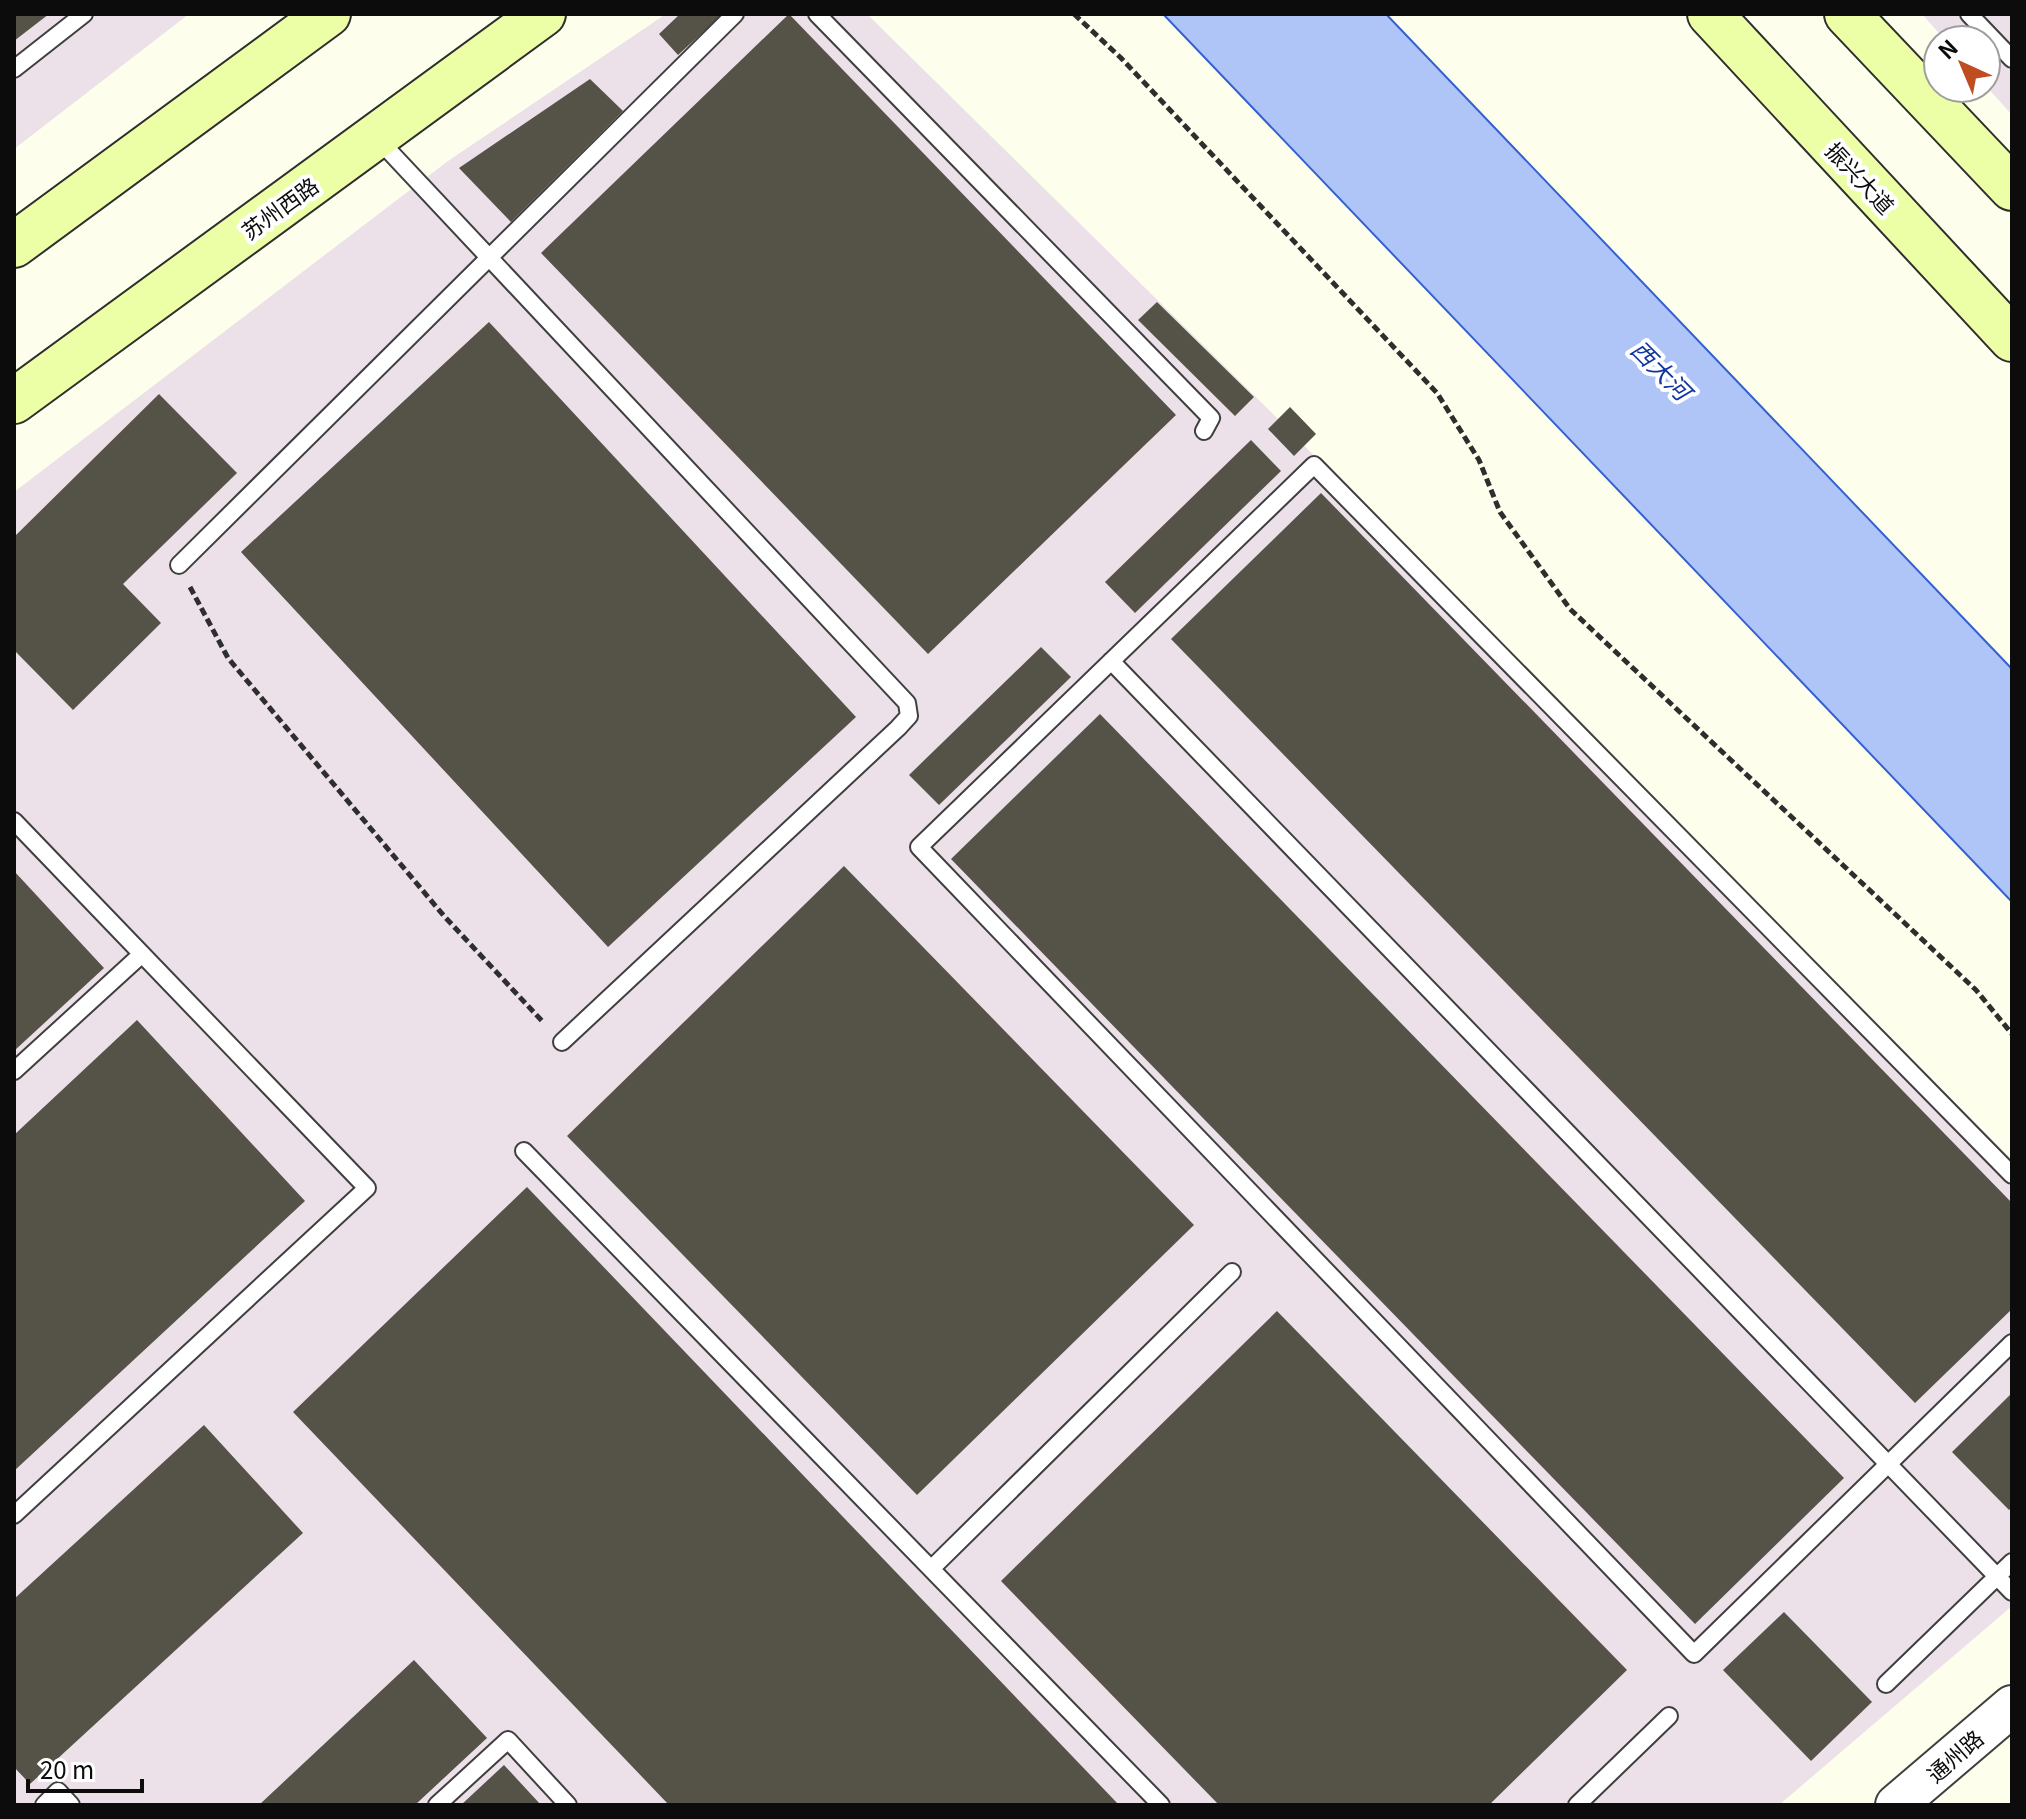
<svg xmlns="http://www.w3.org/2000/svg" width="2026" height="1819" font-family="Georgia,'Noto Sans SC',serif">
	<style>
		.industrial { fill: #ece0e9 }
		.water { fill: #afc5f8; stroke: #3460d1; stroke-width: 2 }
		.building { fill: #555248 }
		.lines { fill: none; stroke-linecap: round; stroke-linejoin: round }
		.service-casing { stroke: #3f3f3f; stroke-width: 20 }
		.tertiary-casing { stroke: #3f3f3f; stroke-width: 44 }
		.secondary-casing { stroke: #2e2e2e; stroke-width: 48 }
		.path { stroke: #2e2e2e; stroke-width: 5; stroke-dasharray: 8 4; stroke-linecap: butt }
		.service { stroke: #fff; stroke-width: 16 }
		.tertiary { stroke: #fff; stroke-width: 40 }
		.secondary { stroke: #ecffa7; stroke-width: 44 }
		.labels { text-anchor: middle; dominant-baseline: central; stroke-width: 8; stroke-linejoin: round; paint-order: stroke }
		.street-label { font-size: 22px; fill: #0c0c0c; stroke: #fff }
		.water-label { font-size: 24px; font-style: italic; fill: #1335a1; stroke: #fff }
	</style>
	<rect width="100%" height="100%" fill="#fdffec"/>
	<!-- industrial -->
	<path class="industrial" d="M14 14H189L14 149Z
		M666 14H867L1264 405 2012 1160V1606L1779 1805H14V492L448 161Z
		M1922 14H2012V115L1986 86V40H1945Z"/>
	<!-- water -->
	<path class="water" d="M1163 14H1386L2012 669V902Z"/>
	<!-- building -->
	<path class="building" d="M14 14H49L14 41Z
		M680 14H723L678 55 659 34Z
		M789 14 1176 415 928 654 541 253Z
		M590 79 623 111 511 222 459 168Z
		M1157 302 1254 397 1235 416 1138 320Z
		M489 322 856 717 608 947 241 552Z
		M159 394 237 473 123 584 161 623 73 710 14 650V537Z
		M1290 407 1316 434 1294 456 1268 429Z
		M1251 440 1281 471 1135 613 1105 582Z
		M1321 493 2012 1203V1309L1915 1403 1171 639Z
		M1041 647 1071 677 939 805 909 775Z
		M1100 714 1844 1478 1695 1624 951 859Z
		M844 866 1194 1225 917 1495 567 1136Z
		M14 871 104 968 14 1051Z
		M137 1020 305 1201 14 1471V1135Z
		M527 1187 1119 1805H669L293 1412Z
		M1277 1311 1627 1670 1489 1805H1219L1001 1581Z
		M2012 1393V1507L2009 1510 1952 1452Z
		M204 1425 303 1533 30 1784 14 1767V1599Z
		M1784 1612 1872 1702 1811 1761 1723 1670Z
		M414 1660 487 1738 415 1805H259Z
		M504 1765 541 1805H461Z"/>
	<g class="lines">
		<defs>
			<path id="service" d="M817 14 1211 418 1204 431
				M1969 14 2012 59
				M14 69 84 14
				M377 138 907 703 909 716 898 728 562 1042
				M179 565 735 14
				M1111 661 2012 1592
				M14 821 367 1188 14 1515
				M14 1071 142 954
				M524 1151 1161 1805
				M2012 1175 1314 465 919 847 1694 1654 2012 1343
				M931 1569 1232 1272
				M1886 1684 2012 1562
				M44 1805 58 1791 71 1805
				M437 1805 508 1740 568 1805
				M1577 1805 1669 1716"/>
			<path id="tertiary" d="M1896 1805 2012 1706"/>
			<path id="secondary" d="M1710 14 2012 339
				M1847 14 2012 188
				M14 245 328 14
				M14 401 543 14"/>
		</defs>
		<!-- service casing -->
		<use href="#service" class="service-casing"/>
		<!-- tertiary casing -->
		<use href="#tertiary" class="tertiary-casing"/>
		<!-- secondary casing -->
		<use href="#secondary" class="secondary-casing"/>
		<!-- path -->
		<path class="path" d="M1074 14 1121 58 1437 393 1479 460 1500 512 1570 609 1976 990 2012 1034
			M190 587 228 658 444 916 543 1022"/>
		<!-- service -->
		<use href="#service" class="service"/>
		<!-- tertiary -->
		<use href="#tertiary" class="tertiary"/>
		<!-- secondary -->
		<use href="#secondary" class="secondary"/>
	</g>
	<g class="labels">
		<!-- street labels -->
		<g class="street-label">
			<text transform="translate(1861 177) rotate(47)">振兴大道</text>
			<text transform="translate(279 207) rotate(-36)">苏州西路</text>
			<text transform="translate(1954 1755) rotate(-41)">通州路</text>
		</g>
		<!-- water labels -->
		<g class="water-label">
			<text transform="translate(1662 369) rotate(45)">西大河</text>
		</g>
	</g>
	<!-- border -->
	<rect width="2026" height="1819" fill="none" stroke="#0c0c0c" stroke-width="32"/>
	<!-- north arrow -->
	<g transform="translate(1962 64) rotate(316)"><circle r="38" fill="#ffffff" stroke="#9e9e9e" stroke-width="2"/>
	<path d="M0-6L14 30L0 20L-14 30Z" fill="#c04d21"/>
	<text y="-12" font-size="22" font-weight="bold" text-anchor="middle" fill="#0c0c0c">N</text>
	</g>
	<!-- scale -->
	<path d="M28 1779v12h114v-12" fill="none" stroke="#0c0c0c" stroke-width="4"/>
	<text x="40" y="1779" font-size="24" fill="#0c0c0c" stroke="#ffffff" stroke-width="6" paint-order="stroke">20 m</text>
</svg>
